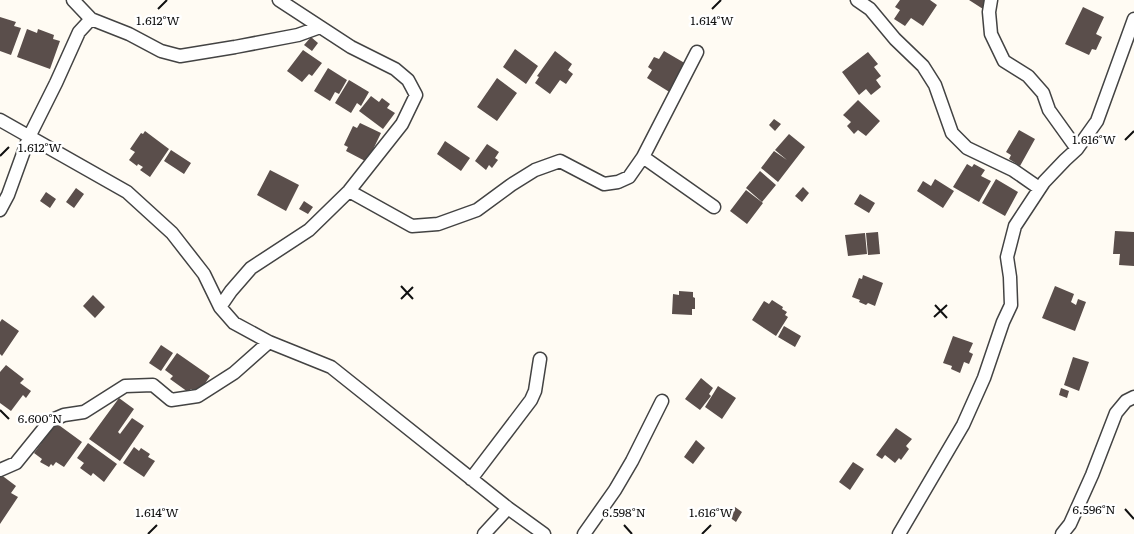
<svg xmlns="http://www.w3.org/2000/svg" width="1134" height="534" font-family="Literata,serif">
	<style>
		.building { fill: #5a4e4b }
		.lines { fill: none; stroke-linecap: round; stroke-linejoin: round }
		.street-casing { stroke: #434343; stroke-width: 15 }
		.street { stroke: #fff; stroke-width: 12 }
		.ticks { fill: none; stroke: #101010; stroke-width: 2 }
		.ticks-label { font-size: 12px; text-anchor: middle; fill: #101010; stroke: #fff; stroke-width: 5; stroke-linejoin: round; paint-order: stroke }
	</style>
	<rect width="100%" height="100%" fill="#fffbf3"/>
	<!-- building -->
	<path class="building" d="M900 0H930L937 5 923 26 911 18 905 26 894 19 900 10 895 7Z
		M969 0H989L983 9Z
		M1083 7 1104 17 1096 34 1102 37 1096 50 1092 49 1089 55 1065 44Z
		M0 17 16 22 14 26 21 28 11 55 0 51Z
		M27 29 37 33 38 29 54 35 53 39 60 41 50 69 17 57Z
		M311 37 318 43 312 51 304 45Z
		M515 49 538 66 526 84 503 67Z
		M303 50 322 63 312 76 309 74 302 82 287 71Z
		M555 51 572 64 568 70 573 74 566 84 560 80 550 94 535 83 539 77 537 76Z
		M664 51 688 65 671 93 647 78 652 70 648 67 654 57 659 59Z
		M868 52 878 64 874 67 881 76 876 80 881 87 871 95 866 89 859 95 842 72Z
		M328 68 347 80 339 94 335 92 330 101 314 91Z
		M497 78 517 93 497 121 477 107Z
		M349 80 369 92 361 106 357 103 351 113 335 103Z
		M371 96 379 102 382 98 390 104 387 108 395 113 383 129 359 111Z
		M858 100 880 121 866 136 858 130 854 134 847 126 851 122 843 115Z
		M774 119 781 124 775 131 769 125Z
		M360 123 381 133 367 162 346 151 348 147 344 145 353 126 357 128Z
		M1019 130 1035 139 1020 166 1009 159 1011 155 1006 152Z
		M145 131 169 149 150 177 140 170 143 167 138 164 137 166 129 160 135 152 130 149 141 133 143 134Z
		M789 134 805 147 778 182 761 168 774 151 787 160 775 150Z
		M445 141 470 158 461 171 437 154Z
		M487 144 499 152 495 158 498 160 492 168 489 165 486 170 475 161Z
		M171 150 191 163 184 174 164 161Z
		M967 164 972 167 974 164 985 170 981 176 991 181 979 202 953 187Z
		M270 170 299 185 286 211 257 195Z
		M760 171 776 185 762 202 746 188Z
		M935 179 954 191 943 208 917 191 923 181 931 186Z
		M996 179 1018 192 1005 216 982 203Z
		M803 187 809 193 802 202 795 196Z
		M76 188 84 194 74 208 66 202Z
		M746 190 763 203 747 224 730 211Z
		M46 192 56 199 50 208 40 201Z
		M860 194 875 203 869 213 854 204Z
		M304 201 313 207 308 214 299 209Z
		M1115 231 1134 232V266L1119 265 1120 254H1113Z
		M878 232 880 254 868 255 866 233Z
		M865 233 867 254 848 256 845 235Z
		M863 275 883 283 875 306 868 303 866 305 859 302 860 300 852 297 859 278 862 279Z
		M1055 286 1074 294 1071 302 1076 305 1078 299 1086 302 1075 331 1042 318Z
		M679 291 693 292V297L695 298V309H692V315L672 314 673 294 679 295Z
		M93 295 105 307 95 318 83 306Z
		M772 300 783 307 782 309 787 312 785 315 788 317 776 336 752 320 764 301 769 304Z
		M2 319 19 331 2 356 0 354V322Z
		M784 326 801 336 795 347 778 337Z
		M953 336 973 343 969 352 973 354 969 364 964 362 960 373 951 369 952 366 943 363Z
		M161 345 173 353 161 371 149 363Z
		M177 353 210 376 198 394 191 389 188 392 170 379 173 376 165 370Z
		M1073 357 1089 362 1079 391 1064 385Z
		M6 365 24 379 20 383 31 391 26 398 23 395 11 411 0 403V372Z
		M701 378 713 388 709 394 711 396 700 410 685 399Z
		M718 386 736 398 722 419 705 407Z
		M1061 388 1069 391 1067 398 1059 395Z
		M119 398 134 409 118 432 120 434 132 418 144 426 120 461 89 439Z
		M56 423 82 442 64 467 56 462 53 466 51 464 49 467 40 462 42 459 34 453Z
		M896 428 912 439 906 446 909 449 901 460 899 458 895 463 885 455 882 459 876 455Z
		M696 440 705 448 693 464 684 457Z
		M88 443 117 464 104 482 93 473 91 476 80 468 84 463 77 458Z
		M134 447 139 451 141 448 150 454 148 457 155 461 144 477 123 463Z
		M853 462 864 469 850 490 839 482Z
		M0 474 16 486 11 493 18 497 0 524Z
		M735 507 742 512 736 522 729 517Z"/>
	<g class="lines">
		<defs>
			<path id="street" d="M73 0 91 19
				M857 0 870 9 895 39 923 66 935 85 952 133 967 148 1013 170 1039 188
				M991 0 989 12 991 34 1004 61 1028 76 1043 93 1049 110 1077 149
				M0 120 127 192 172 233 204 274 220 307 234 323 269 342 331 367 508 508 544 534
				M643 157 697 52
				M349 191 412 226 438 224 477 210 511 185 535 170 560 161 604 184 618 182 629 177 643 157 714 207
				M0 210 8 195 29 137 56 83 79 32 91 19 129 34 161 51 180 56 235 47 298 35 320 27
				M220 307 231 291 251 268 309 230 349 191 402 124 416 95 408 80 395 69 351 47 279 0
				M0 470 16 463 50 421 64 415 84 412 125 386 153 385 171 400 198 396 234 373 269 342
				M471 479 531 400 535 391 540 359
				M484 534 508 508
				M584 534 615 490 632 461 662 401
				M899 534 963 425 984 378 1003 322 1011 305 1010 277 1007 257 1015 226 1044 182 1065 160 1077 149 1097 121 1134 19
				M1062 534 1070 524 1092 475 1116 413 1126 401 1134 397"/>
		</defs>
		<!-- street casing -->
		<use href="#street" class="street-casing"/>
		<!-- street -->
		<use href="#street" class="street"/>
	</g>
	<!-- ticks -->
	<path class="ticks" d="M158 9 167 0M712 9 721 0M1125 140 1134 131M0 156 9 147M401 286 413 299M401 299 413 287M935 305 947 318M934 317 947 305M0 410 9 419M1125 509 1134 519M624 525 632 534M148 534 157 525M702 534 711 525"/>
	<g class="ticks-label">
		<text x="158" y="25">1.612°W</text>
		<text x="712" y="25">1.614°W</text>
		<text x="1094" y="144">1.616°W</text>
		<text x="40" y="152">1.612°W</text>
		<text x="40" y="423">6.600°N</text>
		<text x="1094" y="514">6.596°N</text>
		<text x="624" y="517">6.598°N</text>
		<text x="157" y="517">1.614°W</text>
		<text x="711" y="517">1.616°W</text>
	</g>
</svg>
